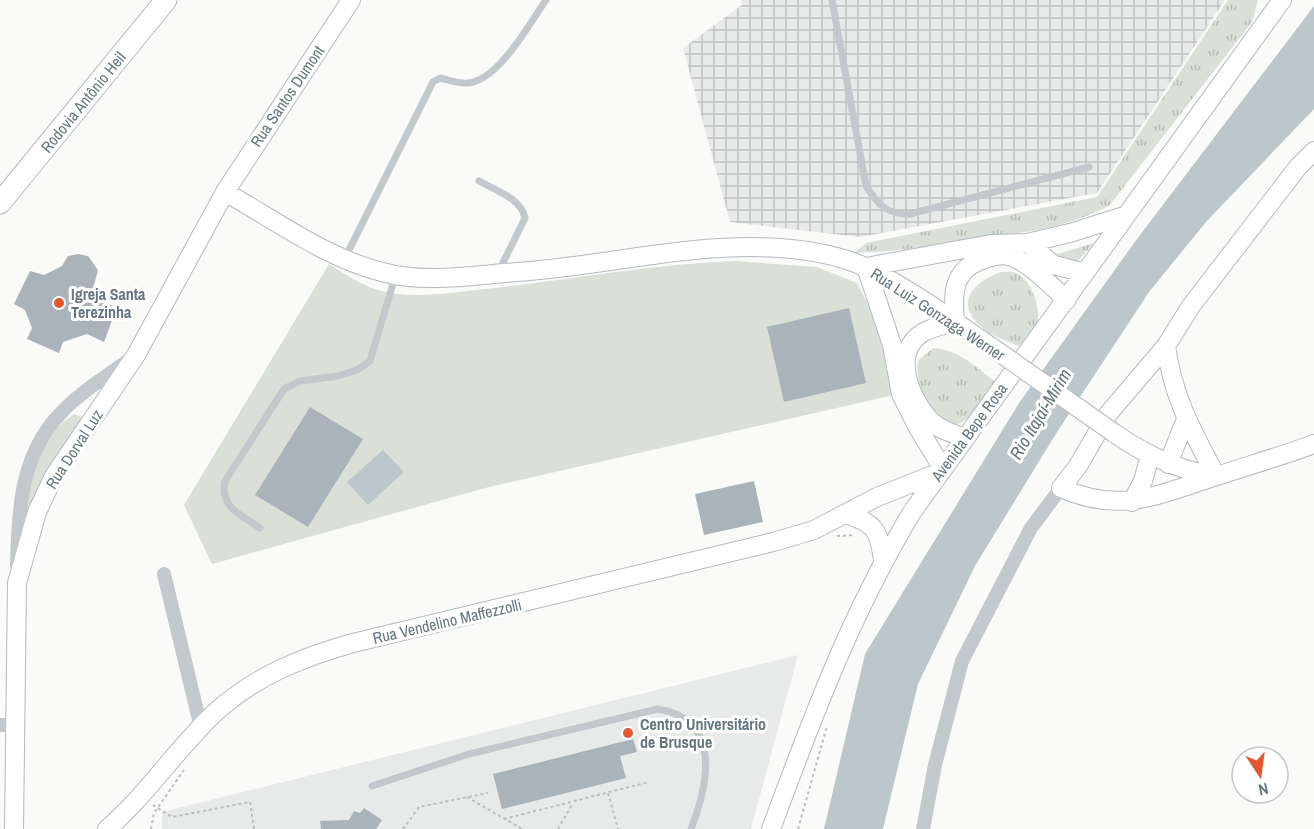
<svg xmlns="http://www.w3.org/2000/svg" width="1314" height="829" font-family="'Archivo Narrow',sans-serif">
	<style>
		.built { fill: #e8e9e9 }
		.industrial { fill: url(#industrial-grid) }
		.grass { fill: url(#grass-tufts) }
		.park { fill: #dadfd7 }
		.water { fill: #bbc7cb }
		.building { fill: #aab3b9 }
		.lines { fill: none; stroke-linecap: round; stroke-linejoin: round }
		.secondary-casing { stroke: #b3babf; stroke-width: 20 }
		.primary-casing { stroke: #b5babe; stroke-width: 23 }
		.path { stroke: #bbbfc2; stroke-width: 2; stroke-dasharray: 3 3; stroke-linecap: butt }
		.lane { stroke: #c3c8cc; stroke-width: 7 }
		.street { stroke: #c3c8cc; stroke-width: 14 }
		.secondary { stroke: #fff; stroke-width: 18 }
		.primary { stroke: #fff; stroke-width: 21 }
		.secondary-bridge-casing { stroke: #b3babf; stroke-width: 20; stroke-linecap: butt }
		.secondary-bridge { stroke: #fff; stroke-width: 18 }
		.poi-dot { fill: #e4572e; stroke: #fff; stroke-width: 2 }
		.labels { text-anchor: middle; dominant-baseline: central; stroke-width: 6; stroke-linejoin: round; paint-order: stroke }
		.street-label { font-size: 16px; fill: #657683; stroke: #fff }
		.poi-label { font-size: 16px; font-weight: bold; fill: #657683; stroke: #fff; text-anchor: start }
		.water-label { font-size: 18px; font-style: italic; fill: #60757c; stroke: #fff }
	</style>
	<defs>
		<pattern id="industrial-grid" width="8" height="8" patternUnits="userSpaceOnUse" patternTransform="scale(1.5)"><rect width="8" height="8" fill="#e8e9e9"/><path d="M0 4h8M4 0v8" fill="none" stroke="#c0c1c2"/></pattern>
		<pattern id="grass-tufts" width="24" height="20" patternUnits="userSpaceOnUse" patternTransform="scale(1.5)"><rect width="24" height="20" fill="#dadfd7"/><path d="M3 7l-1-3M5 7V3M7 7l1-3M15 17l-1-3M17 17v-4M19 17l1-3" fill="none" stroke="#b4b9b4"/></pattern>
	</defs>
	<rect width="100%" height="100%" fill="#fafaf8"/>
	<!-- built -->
	<path class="built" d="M798 655 751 829H162V812Z"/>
	<!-- industrial -->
	<path class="industrial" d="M741 0H1225L1097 193 860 237 730 222 683 48 742 5Z"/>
	<!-- grass -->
	<path class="grass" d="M1228 0H1258L1252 22 1109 206C1060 230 1029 231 977 239 936 245 896 252 854 253L866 243 1097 197Z
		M1094 243 1078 261H1068L1051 256Z
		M1001 272C1006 272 1011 271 1016 273 1031 279 1042 309 1037 324 1034 332 1025 341 1018 346 1008 341 997 338 988 332 953 308 968 284 1001 272Z
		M933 348C959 349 978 369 998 384 987 395 975 415 962 422 931 438 914 382 918 361Z"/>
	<!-- park -->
	<path class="park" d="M736 261 817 267 857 283 876 320 894 395 489 487 212 564 184 505 329 264C347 275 365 288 386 292 418 299 454 292 486 289 570 280 652 264 736 261Z
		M74 414 84 418 28 523 20 521C31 481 36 438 74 414Z"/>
	<!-- water -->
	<path class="water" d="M1314 6V109L1206 222 1149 292 1057 432 975 566 918 684 883 829H824L865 654 1019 403 1137 239Z
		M383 450 404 472 368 505 347 482Z"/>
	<!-- building -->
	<path class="building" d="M78 254 88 256 98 270 94 285 99 301 117 307 104 342 87 334 63 342 59 353 27 339 32 328 25 310 14 304 30 271 44 275 62 266 68 256Z
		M849 308 866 383 784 402 767 327Z
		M310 407 363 439 308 527 255 495Z
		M754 481 763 522 704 535 695 494Z
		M633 739 637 752 620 756 626 778 502 809 493 774Z
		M364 808 382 820 376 829H321L320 821 349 820 354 811 360 813Z"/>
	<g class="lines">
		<defs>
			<path id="secondary" d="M1314 151 1298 167 1191 306 1166 346 1108 414 1078 466 1061 488C1122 515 1159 494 1217 476 1250 465 1282 456 1314 444
				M225 192C275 220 326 258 382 272 425 284 474 275 518 272 606 266 690 242 779 248 808 250 840 255 867 268 911 289 952 320 993 348
				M1027 243 1054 265 1085 273
				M866 267 991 244 1027 243 1070 233 1124 216
				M866 267 892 345 901 394 918 428 942 467
				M955 322C952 293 953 268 985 259 993 256 1003 253 1012 257 1032 265 1050 285 1067 300
				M955 322C945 325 933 327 924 332 890 351 910 400 931 421 939 430 953 433 964 438
				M1166 346C1173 398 1192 430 1216 476
				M1114 433C1146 455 1176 469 1214 476
				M1168 464 1186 419
				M1132 502 1143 481 1150 455
				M845 514C875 523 879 530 883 560
				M14 829 17 583 37 512 54 476 136 355 225 192 351 0
				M107 829C149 793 178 746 219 709 258 675 303 657 353 643L773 542 814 530 877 497 938 473
				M771 829C813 716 850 616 912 512L1282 0"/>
			<path id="primary" d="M0 203 166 0"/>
		</defs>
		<!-- secondary casing -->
		<use href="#secondary" class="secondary-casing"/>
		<!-- primary casing -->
		<use href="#primary" class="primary-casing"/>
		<!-- path -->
		<path class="path" d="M837 536 855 535
			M608 793 618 829
			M467 797 522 829
			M153 805 172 817 250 802 254 829
			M504 819 649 782
			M151 829 154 813 184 770
			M403 829 419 807 488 793
			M558 829 573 803
			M798 829 827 726"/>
		<!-- lane -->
		<path class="lane" d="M832 0 866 186C879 206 886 214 910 214L1089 167
			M479 181C495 190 521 198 525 218L499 271
			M345 258 433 82 440 78C449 80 460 84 468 83 499 80 529 24 546 0
			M260 528C240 514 220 508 225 481L284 389 300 381 338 376 357 370 370 361 395 277
			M372 786 469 754 658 709C723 720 708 785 691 829"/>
		<!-- street -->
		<path class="street" d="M17 566C18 513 20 455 60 414 79 393 106 377 129 360
			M164 574 201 728
			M0 725H15
			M923 829 935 765 962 661 1031 528 1061 488"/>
		<!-- secondary -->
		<use href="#secondary" class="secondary"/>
		<!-- primary -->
		<use href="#primary" class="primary"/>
		<defs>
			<path id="secondary-bridge" d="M993 348 1114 433"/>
		</defs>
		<!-- secondary-bridge casing -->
		<use href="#secondary-bridge" class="secondary-bridge-casing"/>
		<!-- secondary-bridge -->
		<use href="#secondary-bridge" class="secondary-bridge"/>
	</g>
	<!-- markers -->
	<g class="poi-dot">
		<circle cx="59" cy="303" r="6"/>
		<circle cx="628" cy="733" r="6"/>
	</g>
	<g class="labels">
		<!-- street labels -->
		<g class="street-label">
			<text transform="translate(287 96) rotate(-56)">Rua Santos Dumont</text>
			<text transform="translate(83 102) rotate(-51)">Rodovia Antônio Heil</text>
			<text transform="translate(938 314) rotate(33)">Rua Luiz Gonzaga Werner</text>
			<text transform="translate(969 432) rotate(-54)">Avenida Bepe Rosa</text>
			<text transform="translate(74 449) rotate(-57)">Rua Dorval Luz</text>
			<text transform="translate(447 621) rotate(-13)">Rua Vendelino Maffezzolli</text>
		</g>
		<!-- poi labels -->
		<g class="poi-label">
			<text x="71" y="294">Igreja Santa<tspan x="71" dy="18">Terezinha</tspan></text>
			<text x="640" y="724">Centro Universitário<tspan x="640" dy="18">de Brusque</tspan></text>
		</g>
		<!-- water labels -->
		<g class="water-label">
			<text transform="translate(1040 414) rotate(-59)">Rio Itajaí-Mirim</text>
		</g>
	</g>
	<!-- north arrow -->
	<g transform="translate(1260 775) rotate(167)"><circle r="28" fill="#ffffff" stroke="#c1c8cd" stroke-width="1.5"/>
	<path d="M0-4.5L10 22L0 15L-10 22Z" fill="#e4572e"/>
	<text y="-9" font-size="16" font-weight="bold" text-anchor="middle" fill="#657683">N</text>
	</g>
</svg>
